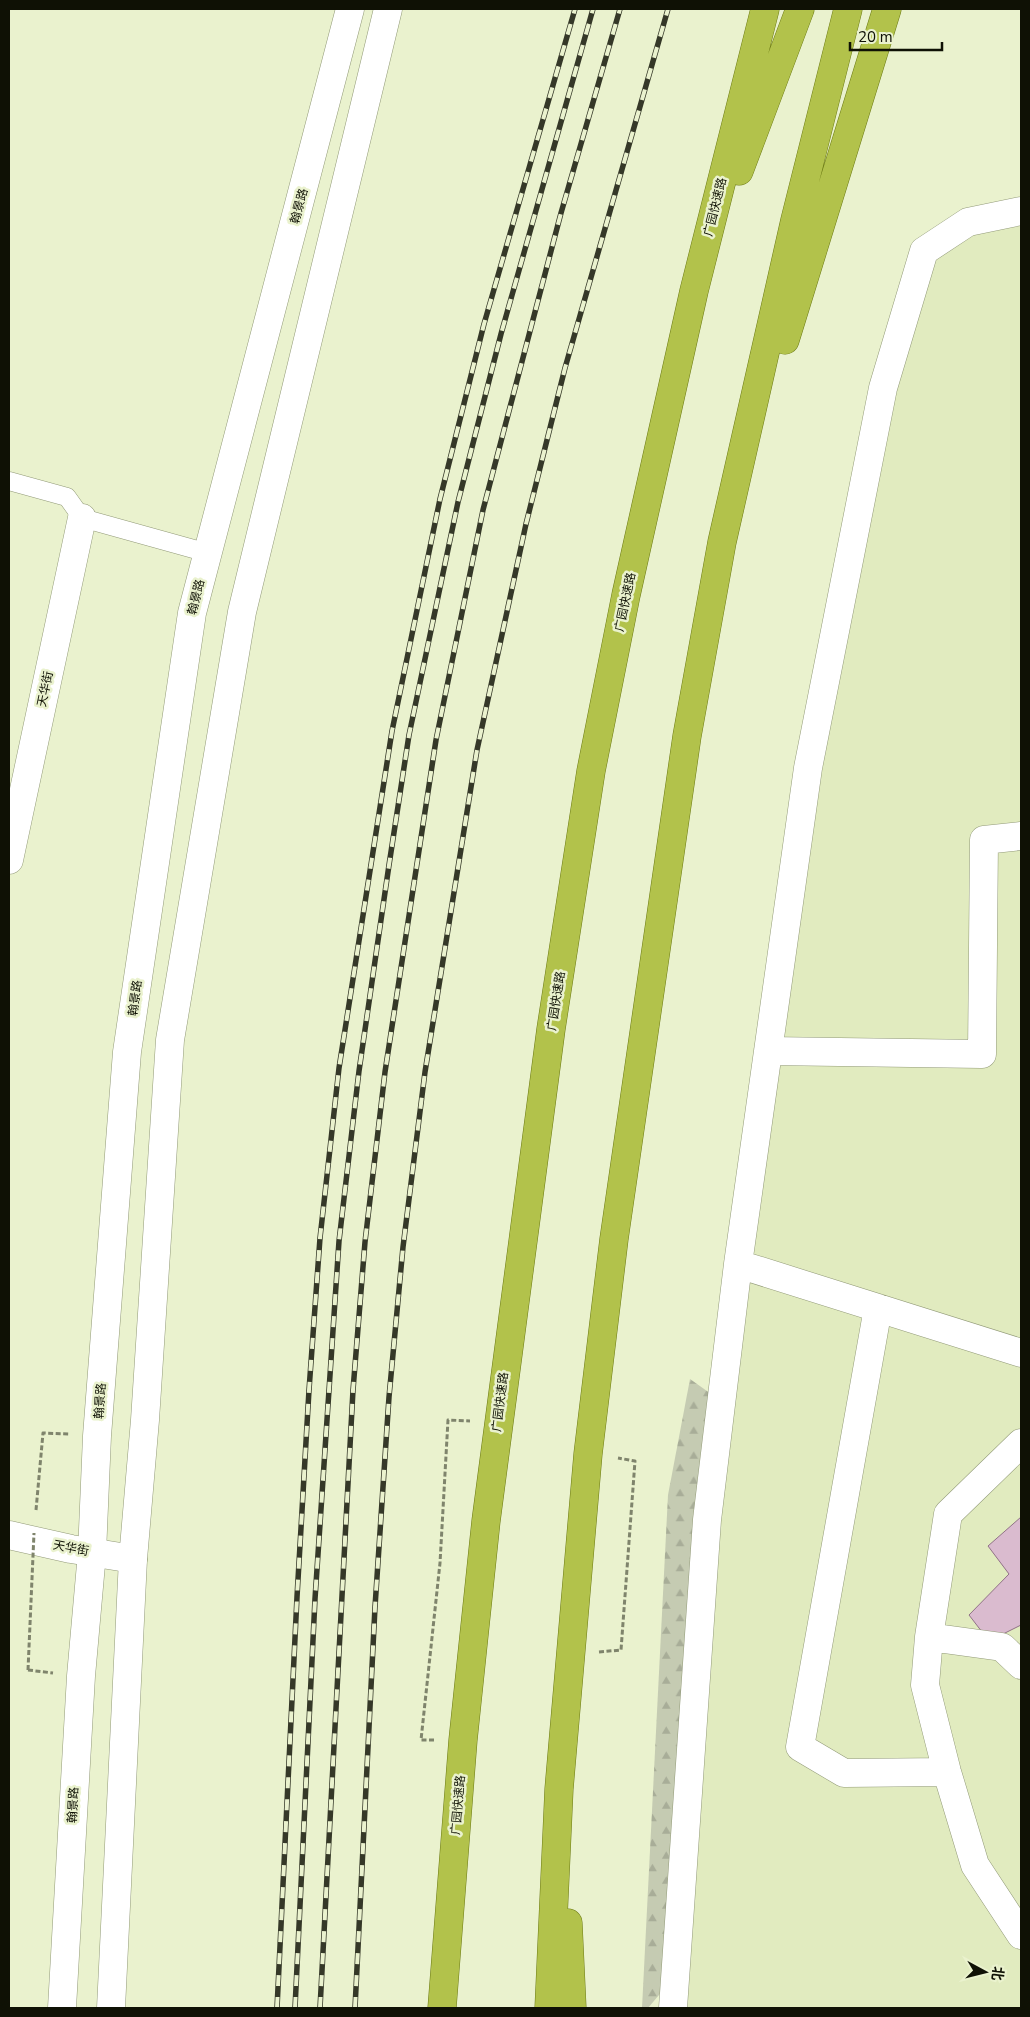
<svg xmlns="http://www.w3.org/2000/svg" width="1030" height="2017" font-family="'Nunito Sans','Noto Sans SC',sans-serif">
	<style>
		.built { fill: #e1ebbf }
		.forest { fill: url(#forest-firs) }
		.building { fill: #dabbcf; stroke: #917287 }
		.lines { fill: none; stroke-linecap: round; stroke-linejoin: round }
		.service-casing { stroke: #929a78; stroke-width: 19 }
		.minor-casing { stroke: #929a78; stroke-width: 29 }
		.tertiary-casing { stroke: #929a78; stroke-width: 29 }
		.trunk-casing { stroke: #6c7a15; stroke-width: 29 }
		.path { stroke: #7f846c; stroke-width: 3; stroke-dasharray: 5 2.5; stroke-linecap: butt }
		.service { stroke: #fff; stroke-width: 18 }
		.minor { stroke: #fff; stroke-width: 28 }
		.tertiary { stroke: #fff; stroke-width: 28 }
		.trunk { stroke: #b2c24b; stroke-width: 28 }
		.rail-casing { stroke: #353828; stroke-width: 5.5 }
		.rail { stroke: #eaf2ce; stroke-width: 4; stroke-dasharray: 11; stroke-linecap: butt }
		.path-bridge { stroke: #7f846c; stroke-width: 3; stroke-dasharray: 5 2.5; stroke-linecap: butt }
		.labels { text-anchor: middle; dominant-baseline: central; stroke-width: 5; stroke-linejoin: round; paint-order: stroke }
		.street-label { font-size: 12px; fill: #0f1105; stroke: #eaf2ce }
	</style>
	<defs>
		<pattern id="forest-firs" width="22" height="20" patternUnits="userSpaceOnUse" patternTransform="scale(1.25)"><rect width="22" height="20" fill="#c5cbb2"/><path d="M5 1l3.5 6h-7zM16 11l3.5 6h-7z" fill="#a8ad98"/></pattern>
	</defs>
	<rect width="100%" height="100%" fill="#eaf2ce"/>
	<!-- built -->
	<path class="built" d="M1021 218V2008H673L707 1520 808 768 924 251Z"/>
	<!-- forest -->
	<path class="forest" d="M690 1379 721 1401 675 1976 648 2008H642L668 1495Z"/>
	<!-- building -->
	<path class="building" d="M1021 1517V1625L989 1641 969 1615 1009 1574 988 1546Z"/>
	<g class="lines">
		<defs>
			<path id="service" d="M9 481 67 497 82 518 208 553"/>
			<path id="minor" d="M9 860 82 518
				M768 1051 982 1054 984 840 1021 836
				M738 1264 1021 1353
				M878 1308 800 1747 844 1773 947 1772
				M1021 1443 948 1514 929 1637 925 1685 947 1772 975 1865 1021 1935
				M9 1535 71 1549 133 1559
				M929 1637 1002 1647 1021 1665
				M673 2008 707 1520 738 1264 808 768 883 388 924 251 968 222 1021 211"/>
			<path id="tertiary" d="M62 2008 81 1676 92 1553 97 1436 127 1052 192 613 350 9
				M111 2008 133 1559 145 1420 170 1040 242 612 388 9"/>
			<path id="trunk" d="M739 171 800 9
				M785 340 887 9
				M568 1923 572 2008
				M442 2008 463 1740 486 1521 551 1029 591 771 626 595 694 291 765 9
				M549 2008 559 1789 588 1454 614 1239 687 736 722 542 795 220 848 9"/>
		</defs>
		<!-- service casing -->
		<use href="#service" class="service-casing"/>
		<!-- minor casing -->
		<use href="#minor" class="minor-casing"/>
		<!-- tertiary casing -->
		<use href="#tertiary" class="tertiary-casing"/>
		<!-- trunk casing -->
		<use href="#trunk" class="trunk-casing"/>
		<!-- path -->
		<path class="path" d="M36 1510 43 1433 69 1434
			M599 1652 621 1650 635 1461 618 1458
			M28 1670 53 1673
			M434 1740H421L440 1563 448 1420 470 1421"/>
		<!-- service -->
		<use href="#service" class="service"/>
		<!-- minor -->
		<use href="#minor" class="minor"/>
		<!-- tertiary -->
		<use href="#tertiary" class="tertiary"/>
		<!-- trunk -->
		<use href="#trunk" class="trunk"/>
		<defs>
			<path id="rail" d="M277 2008 297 1597 309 1390 320 1238 339 1068 392 731 440 499 484 324 575 9
				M295 2008 315 1599 339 1241 359 1071 389 865 409 735 458 502 501 334 593 9
				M320 2008 353 1390 365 1242 385 1072 436 740 483 510 561 213 620 9
				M355 2008 375 1607 389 1397 403 1247 425 1072 477 750 526 524 565 368 668 9"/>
		</defs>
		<!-- rail casing -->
		<use href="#rail" class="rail-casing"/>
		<!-- rail -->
		<use href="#rail" class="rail"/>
		<!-- path-bridge -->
		<path class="path-bridge" d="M28 1670 34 1533"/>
	</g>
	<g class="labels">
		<!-- street labels -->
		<g class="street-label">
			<text transform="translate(299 206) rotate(-75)">翰景路</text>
			<text transform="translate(715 207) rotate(-76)">广园快速路</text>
			<text transform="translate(196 597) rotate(-76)">翰景路</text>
			<text transform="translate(625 602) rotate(-78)">广园快速路</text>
			<text transform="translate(45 689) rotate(-78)">天华街</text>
			<text transform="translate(135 998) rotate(-82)">翰景路</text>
			<text transform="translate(556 1001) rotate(-81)">广园快速路</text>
			<text transform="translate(100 1401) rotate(-86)">翰景路</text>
			<text transform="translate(500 1402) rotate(-83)">广园快速路</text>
			<text transform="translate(71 1548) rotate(11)">天华街</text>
			<text transform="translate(73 1805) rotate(-87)">翰景路</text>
			<text transform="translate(458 1805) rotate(-85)">广园快速路</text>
		</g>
	</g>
	<!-- border -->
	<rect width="1030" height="2017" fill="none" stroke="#0f1105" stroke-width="20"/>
	<!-- north arrow -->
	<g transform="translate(985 1972) rotate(97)" stroke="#eaf2ce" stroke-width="4" paint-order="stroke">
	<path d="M0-4L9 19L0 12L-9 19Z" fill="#0f1105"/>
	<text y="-8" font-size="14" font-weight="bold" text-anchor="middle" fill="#0f1105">北</text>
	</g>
	<!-- scale -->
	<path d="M850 42v8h92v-8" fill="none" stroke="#0f1105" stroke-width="2.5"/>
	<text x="858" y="42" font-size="15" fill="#0f1105" stroke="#eaf2ce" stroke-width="4" paint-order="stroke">20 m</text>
</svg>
